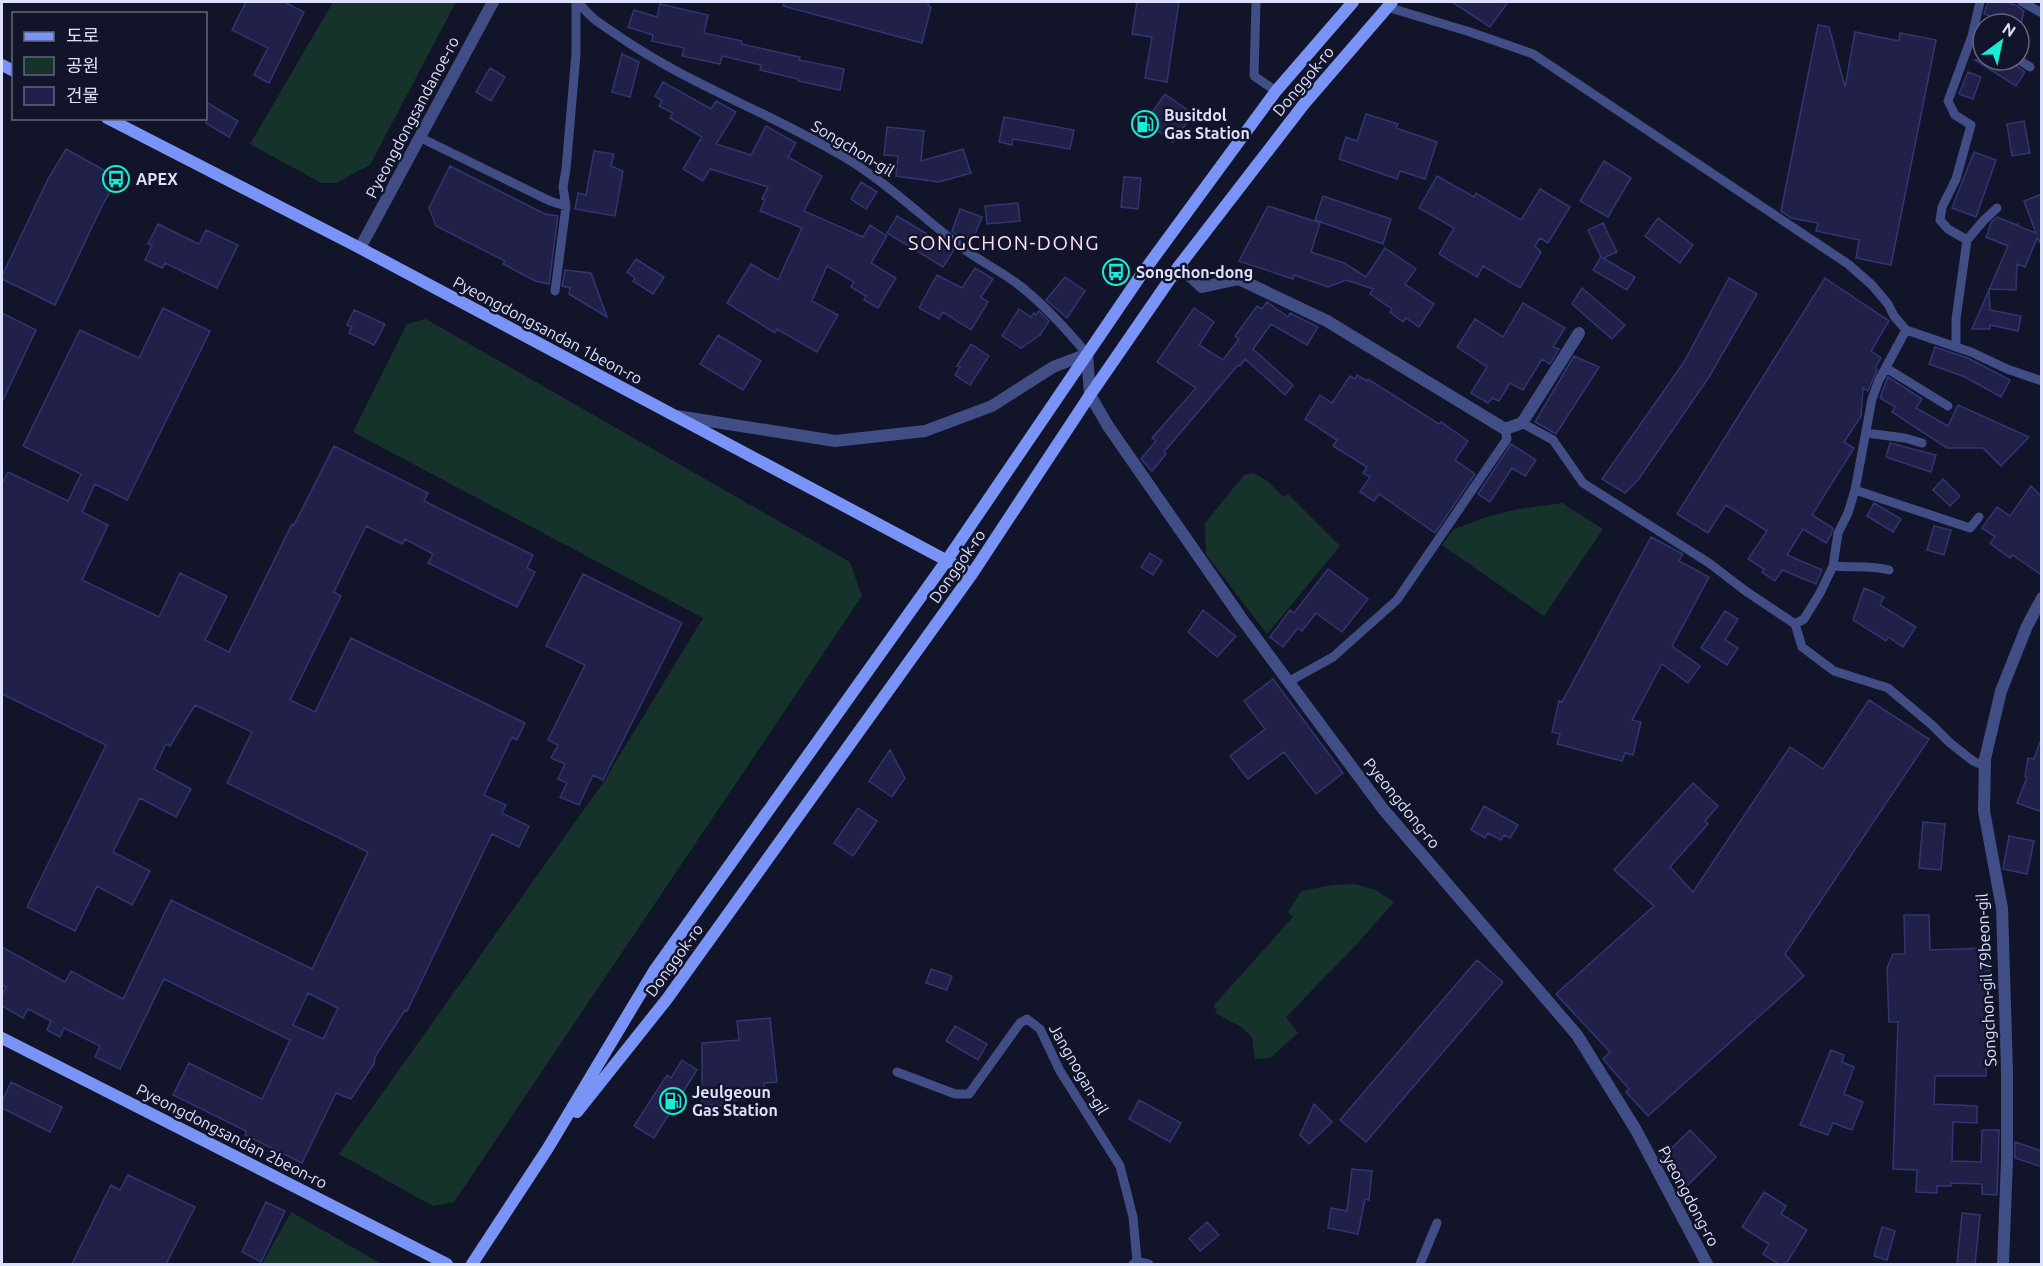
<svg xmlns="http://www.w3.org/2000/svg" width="2043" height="1266" font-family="Ubuntu,'Noto Sans KR',sans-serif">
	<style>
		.green { fill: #16332b }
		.building { fill: #202049; stroke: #333573; stroke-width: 1.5; fill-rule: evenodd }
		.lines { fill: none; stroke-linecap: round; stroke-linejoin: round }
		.lane { stroke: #414d85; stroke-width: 9 }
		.street { stroke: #414d85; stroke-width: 12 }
		.secondary { stroke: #7a93f6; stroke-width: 12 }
		.labels { text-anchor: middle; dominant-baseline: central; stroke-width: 5; stroke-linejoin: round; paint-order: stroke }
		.street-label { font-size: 16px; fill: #dde0fd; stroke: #121429 }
		.poi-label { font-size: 16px; font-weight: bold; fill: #dde0fd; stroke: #121429; text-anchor: start }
		.quarter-label { font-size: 20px; letter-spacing: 1.5px; fill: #fddff9; stroke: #121429 }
	</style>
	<rect width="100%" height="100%" fill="#121429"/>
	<!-- green -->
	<path class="green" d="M333 2H456L370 165 336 183H321L250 144Z
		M426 319 850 562 862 596 454 1202 433 1206 339 1154 603 783 703 618 353 432 407 324Z
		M1254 473 1266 480 1284 497 1288 494 1340 546 1267 634 1206 554 1205 523 1244 475Z
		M1562 503 1603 529 1544 616 1442 545 1454 529 1490 516 1518 509Z
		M1355 884 1376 890 1394 902 1355 946 1286 1017 1298 1033 1270 1058 1255 1059 1252 1037 1240 1026 1217 1014 1214 1005 1293 917 1288 912 1301 891 1332 885Z
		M291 1212 382 1264H262Z"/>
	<!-- building -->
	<path class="building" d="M246 2H284L304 12 269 83 254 75 268 48 232 30Z
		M784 2H929L928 6 931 7 922 43 783 6Z
		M1137 2H1179L1167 82 1145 78 1152 37 1132 34Z
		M1452 2H1508L1490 27Z
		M1988 2H2005L2016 5 2024 11 2021 24H2006L2007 21 1984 14Z
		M660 4 708 15 704 33 742 41 741 44 800 57 799 60 844 69 840 90 798 81V79L760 70 761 65 722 56 720 64 682 56 684 48 652 41 653 35 628 27 634 10 657 17Z
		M1818 25 1829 27 1845 87 1855 32 1899 41 1900 33 1936 40 1891 265 1856 258 1859 240 1816 231 1818 223 1791 218 1781 211Z
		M622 54 639 62 630 97 612 92Z
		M1975 60H2008L2025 72 2016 86Z
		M490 68 505 77 491 101 476 92Z
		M1968 72 1981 77 1973 99 1959 94Z
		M663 82 711 109 716 101 736 112 716 144 751 155 766 126 796 143 788 157 822 176 804 211 863 237 870 225 887 236 871 263 896 278 878 308 864 300 866 296 851 287 854 282 827 266 812 301 838 315 817 352 777 329 775 333 727 303 751 264 778 280 802 228 760 211 765 200 762 199 768 187 710 169 703 181 683 169 702 137 670 118 673 113 659 106 662 101 655 96Z
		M1165 94 1193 114 1173 142 1145 122Z
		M206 102 238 121 229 137 206 123Z
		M1366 114 1398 124 1396 128 1437 142 1425 179 1400 171 1397 179 1339 159 1346 137 1357 141Z
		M1004 117 1074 130 1070 149 1013 139 1012 145 999 142Z
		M2024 121 2030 153 2012 156 2007 124Z
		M887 127 924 131 921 161 963 149 971 173 939 182 896 176 898 156 884 155Z
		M66 149 118 178 102 206 55 305 2 279V276L48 179Z
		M594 151 614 154 611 166 623 171 615 216 575 209 578 193 586 195Z
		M1974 152 1996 160 1976 217 1952 208Z
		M1604 161 1631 178 1608 217 1580 201Z
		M450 166 545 214 558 216 549 284 535 281 503 264 505 261 436 226 429 208Z
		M1437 176 1474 197 1476 193 1521 220 1540 189 1570 207 1548 243 1540 238 1535 246 1541 252 1520 288 1483 266 1477 277 1439 254 1454 228 1419 208Z
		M1124 177 1141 178 1138 209 1121 207Z
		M861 182 877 192 866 209 851 199Z
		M2042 194V245L2037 238 2025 267 2017 264 2016 290 1989 289 1990 310 2021 316 2018 331 1990 325V329H1972L2008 246 1986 237 1992 221 1997 217 2017 225 2018 224V226L2036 233 2024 201Z
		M1323 196 1391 219 1383 244 1315 220Z
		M1018 203 1020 221 987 224 985 206Z
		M1268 206 1320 223 1311 252 1344 263 1366 277 1385 248 1416 269 1405 284 1434 304 1419 327 1406 318 1403 322 1390 312 1392 309 1370 294 1373 289 1346 280 1328 287 1294 275 1293 279 1239 261Z
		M960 209 982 217 973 239 964 236 962 239 952 231Z
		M897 216 954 250 943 267 887 233Z
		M1658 218 1693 245 1680 263 1645 236Z
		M1603 223 1617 252 1603 258 1635 277 1627 290 1593 270 1601 257 1588 230Z
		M158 224 199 244 206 230 238 245 217 288 165 263 162 268 145 260 152 245 148 244Z
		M636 259 664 277 653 294 633 281 635 278 627 272Z
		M975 268 993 279 981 297 988 302 971 330 943 312 939 319 919 308 937 275 962 288Z
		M565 270 591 273 607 317 569 294 570 288 562 286Z
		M1065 277 1085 291 1067 318 1046 300Z
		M1729 278 1757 294 1709 377 1638 480 1625 493 1602 479 1684 362Z
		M1825 278 1889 321 1871 351 1881 358 1875 368 1877 370 1868 391 1863 388 1861 416 1844 442 1854 448 1812 515 1833 528 1831 535 1826 543 1803 529 1787 555 1822 570 1816 584 1782 570 1775 581 1762 572 1764 569 1748 559 1767 531 1726 505 1708 533 1677 514Z
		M1582 288 1625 325 1612 339 1572 304Z
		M1267 302 1288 317 1290 313 1318 327 1307 345 1271 324 1253 349 1293 385 1285 395 1245 359 1240 366 1238 365 1164 452 1166 454 1152 471 1141 459 1156 441 1152 438 1196 388 1157 362 1194 308 1214 322 1199 345 1223 360 1239 339 1235 336 1257 306 1262 309Z
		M1523 303 1565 328 1553 347 1559 349 1550 364 1542 359 1523 390 1510 383 1499 401 1492 398 1488 403 1471 393 1487 367 1457 347 1475 319 1503 337Z
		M163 308 210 331 127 500 95 484 82 512 108 525 82 580 159 617 180 573 227 596 205 640 229 652 292 524 294 525 334 446 428 493 424 501 533 555 527 568 535 572 517 607 428 563 433 554 405 539 402 544 366 526 334 592 341 596 290 700 315 712 351 638 525 723 517 740 512 737 484 795 506 805 502 813 529 826 519 847 492 834 407 1011 405 1010 375 1057 374 1064 351 1099 336 1093 302 1163 245 1135 246 1131 173 1095 189 1063 262 1099 290 1040 164 979 120 1069 95 1057 100 1046 64 1028 60 1037 47 1030 51 1021 28 1009 23 1018 2 1006V996L6 987 2 985V947L65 982 71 971 123 999 171 900 312 969 368 852 227 783 252 732 195 705 170 746 166 744 154 769 191 789 176 817 140 798 113 852 150 871 132 905 97 886 75 931 27 907 106 745 2 694V484L8 472 68 501 81 474 23 446 80 330 139 358ZM308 993 338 1008 323 1039 293 1025Z
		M1019 309 1031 317 1034 313 1036 315 1039 311 1049 321 1040 335 1021 348 1002 336Z
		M354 310 385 324 374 345 349 333 352 327 347 325Z
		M2 313 36 330 2 402Z
		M718 335 761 361 743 390 700 364Z
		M971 344 989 356 970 385 955 375 960 367 957 366Z
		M1935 347 1968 358 2010 380 2001 397 1965 377 1929 364Z
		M1574 356 1599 367 1556 434 1535 422Z
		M1357 375 1367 381 1368 379 1439 424 1441 422 1468 441 1455 460 1475 474 1435 533 1379 494 1374 501 1360 492 1370 477 1363 473 1367 467 1333 446 1337 440 1305 419 1320 395 1332 403 1350 376 1355 379Z
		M1888 377 1922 399 1916 408 1948 426 1958 405 2029 437 2001 466 1983 448H1947L1892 412 1895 407 1880 398Z
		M1890 443 1936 455 1931 472 1886 457Z
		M1511 444 1536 460 1525 476 1512 468 1490 502 1478 494Z
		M1943 479 1960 496 1950 506 1933 490Z
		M2031 486 2042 497V575L2012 555 2010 558 1996 548 1990 543 1995 537 1982 528 1997 507 2010 516Z
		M1874 503 1901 519 1893 532 1867 516Z
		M1934 526 1951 530 1944 555 1927 550Z
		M1651 537 1683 554 1679 561 1709 577 1672 646 1700 666 1688 683 1662 664 1632 720 1641 722 1633 755 1625 753 1622 761 1557 744 1560 734 1552 732 1559 701 1562 702Z
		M1150 553 1162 561 1153 575 1141 567Z
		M1328 569 1368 599 1342 632 1316 613 1302 631 1298 628 1283 647 1270 637 1290 610 1294 613Z
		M583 574 682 623 603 780 593 775 579 805 560 797 567 783 558 779 565 764 551 758 558 745 548 740 585 665 546 646Z
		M1864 588 1884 597 1880 605 1916 627 1903 647 1888 637 1886 641 1853 620Z
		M1203 610 1236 636 1217 657 1188 632Z
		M1725 611 1738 619 1725 640 1738 648 1727 665 1701 648Z
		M1273 679 1343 773 1316 794 1284 752 1248 779 1230 756 1265 729 1244 701Z
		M1869 700 1929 739 1785 954 1804 976 1648 1116 1626 1092 1629 1089 1603 1059 1610 1052 1556 994 1654 906 1614 870 1693 783 1718 806 1705 821 1708 824 1670 867 1693 892 1790 747 1823 769Z
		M2040 742H2042V812L2017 803 2027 777 2025 776 2028 758 2034 759Z
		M890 750 905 778 892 797 869 781Z
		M1484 806 1518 825 1510 838 1504 835 1501 840 1488 833 1485 838 1471 830Z
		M858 808 877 821 853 856 834 843Z
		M1923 822 1945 824 1941 870 1919 868Z
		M2009 836 2034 841 2027 874 2003 869Z
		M1904 915H1929L1930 950 1989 948 1991 1025H1986V1076H1935L1934 1104 1977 1106V1123L1953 1122 1952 1161 1981 1162 1982 1130H1999L1997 1195 1982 1194V1184L1951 1183V1186H1937V1193L1916 1192 1917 1170 1893 1169 1898 1022H1889L1887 968 1893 954H1905Z
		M1477 960 1503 982 1366 1142 1340 1120Z
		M931 969 952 976 947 990 926 983Z
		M770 1018 777 1082 764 1083 766 1097 727 1101V1106L702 1105V1043L739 1040 737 1021Z
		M955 1026 987 1044 978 1060 946 1041Z
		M1831 1050 1844 1055 1842 1062 1854 1067 1844 1094 1863 1102 1852 1130 1833 1123 1828 1135 1800 1125Z
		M682 1060 697 1070 654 1138 634 1126 667 1075 671 1078Z
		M11 1082 62 1107 50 1132 2 1108V1102Z
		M1139 1100 1181 1123 1170 1142 1129 1119Z
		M1314 1104 1332 1122 1309 1144 1300 1135Z
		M1690 1130 1716 1157 1686 1187 1664 1165 1661 1159Z
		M2015 1142 2042 1151V1167L2015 1158Z
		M1352 1169 1372 1171 1369 1200 1365 1199 1358 1234 1328 1228 1331 1208 1347 1211Z
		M128 1175 195 1207 166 1264H72L111 1185 120 1190Z
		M1764 1192 1786 1206 1781 1214 1807 1230 1786 1264H1779L1763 1254 1769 1244 1742 1227Z
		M266 1202 285 1211 261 1262 242 1252Z
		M1962 1213 1980 1215 1975 1264H1957Z
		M1207 1222 1219 1235 1200 1251 1189 1238Z
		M1882 1227 1895 1231 1887 1260 1874 1256Z"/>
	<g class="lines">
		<!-- lane -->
		<path class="lane" d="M579 2C589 18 604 26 620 37 690 85 771 113 844 157 886 182 921 216 960 246 980 262 1004 272 1024 289 1047 308 1068 331 1087 354
			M1256 2 1254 76 1276 91
			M2022 2 2042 13
			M1387 7 1470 32 1533 54 1848 264 1872 285 1888 304 1894 316 1906 330 1971 352 2007 369 2042 381
			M1972 36 1983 40
			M2019 60 2030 67
			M419 137 550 201 566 206 563 187 566 169 576 54V2
			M1967 240 1984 220 1997 208
			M555 291 566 206
			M1956 347V319L1967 240 1948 229 1940 220 1942 207 1956 179 1971 125 1955 115 1948 101 1972 36 1980 2
			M1886 368 1948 406
			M1522 423 1553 440 1583 483 1709 563 1747 592 1795 624 1802 647 1834 671 1888 688 1932 725 1950 743 1973 761 1984 766
			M1866 433 1905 438 1922 443
			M1855 490 1970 528 1979 517
			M1833 566C1853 568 1870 565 1889 570
			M1795 624 1804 619 1820 593 1833 566 1838 533 1848 513 1855 490 1872 399 1879 380 1906 330
			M1288 682 1333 657 1397 600 1507 439 1505 429
			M897 1072 955 1094H969L1020 1023 1027 1019 1040 1029 1060 1071 1120 1166 1133 1217 1137 1261 1133 1264
			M1137 1261 1149 1264
			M1420 1264 1437 1223"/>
		<!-- street -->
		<path class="street" d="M360 248 493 2
			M1179 266 1202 287 1239 279 1327 321 1505 429 1522 423 1579 333
			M677 416 835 441 925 431 992 406 1053 367 1087 354 1090 395 1108 426 1242 619 1383 809 1577 1035 1636 1130 1707 1264
			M2003 1264 2007 1160V1071L2002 908 1984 811 1985 759 2001 691 2027 626 2042 598"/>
		<!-- secondary -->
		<path class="secondary" d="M2 65 14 71
			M107 118 360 248 972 574
			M2 1038 447 1264
			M577 1112 667 999 972 574 1090 395 1179 266 1304 104 1392 2
			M472 1264 548 1148 654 971 947 560 1141 275 1276 91 1353 2"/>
	</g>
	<!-- icons -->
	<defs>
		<symbol id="fuel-ring" viewBox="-11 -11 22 22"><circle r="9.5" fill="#121429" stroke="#16efd5" stroke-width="1.5"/><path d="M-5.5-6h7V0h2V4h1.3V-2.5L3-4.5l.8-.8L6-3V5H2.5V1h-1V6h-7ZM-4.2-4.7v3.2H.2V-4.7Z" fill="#16efd5"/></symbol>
		<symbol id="bus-ring" viewBox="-11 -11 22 22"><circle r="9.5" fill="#121429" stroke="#16efd5" stroke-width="1.5"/><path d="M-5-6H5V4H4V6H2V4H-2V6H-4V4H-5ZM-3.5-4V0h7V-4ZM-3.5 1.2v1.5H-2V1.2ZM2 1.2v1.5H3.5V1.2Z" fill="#16efd5"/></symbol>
	</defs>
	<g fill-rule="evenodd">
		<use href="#fuel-ring" x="1130" y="109" width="30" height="30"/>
		<use href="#bus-ring" x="101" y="164" width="30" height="30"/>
		<use href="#bus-ring" x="1101" y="257" width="30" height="30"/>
		<use href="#fuel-ring" x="658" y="1086" width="30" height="30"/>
	</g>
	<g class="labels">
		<!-- street labels -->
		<g class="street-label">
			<text transform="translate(1303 81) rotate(-50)">Donggok-ro</text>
			<text transform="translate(412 117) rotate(-62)">Pyeongdongsandanoe-ro</text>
			<text transform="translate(853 148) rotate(31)">Songchon-gil</text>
			<text transform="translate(548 330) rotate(28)">Pyeongdongsandan 1beon-ro</text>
			<text transform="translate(957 566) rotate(-55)">Donggok-ro</text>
			<text transform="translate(1402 803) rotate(51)">Pyeongdong-ro</text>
			<text transform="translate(674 960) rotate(-54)">Donggok-ro</text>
			<text transform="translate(1986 980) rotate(-93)">Songchon-gil 79beon-gil</text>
			<text transform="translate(1079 1069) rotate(60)">Jangnogan-gil</text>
			<text transform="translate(232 1136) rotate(27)">Pyeongdongsandan 2beon-ro</text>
			<text transform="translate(1689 1196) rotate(62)">Pyeongdong-ro</text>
		</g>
		<!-- poi labels -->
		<g class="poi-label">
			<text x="1164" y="115">Busitdol<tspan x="1164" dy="18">Gas Station</tspan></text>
			<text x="136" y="179">APEX</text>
			<text x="1136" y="272">Songchon-dong</text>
			<text x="692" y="1092">Jeulgeoun<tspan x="692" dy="18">Gas Station</tspan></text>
		</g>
		<!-- quarter labels -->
		<g class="quarter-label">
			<text x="1004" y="242">SONGCHON-DONG</text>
		</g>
	</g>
	<!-- border -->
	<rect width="2043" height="1266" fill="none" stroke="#dde0fd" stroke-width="6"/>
	<!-- legend -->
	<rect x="12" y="12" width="195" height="108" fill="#121429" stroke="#63667e" stroke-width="1.5"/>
	<rect x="24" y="32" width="30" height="9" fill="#7a93f6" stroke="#63667e" stroke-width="1.5"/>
	<text x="66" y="42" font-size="18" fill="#dde0fd">도로</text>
	<rect x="24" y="57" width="30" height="18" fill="#16332b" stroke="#63667e" stroke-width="1.5"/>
	<text x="66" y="72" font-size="18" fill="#dde0fd">공원</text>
	<rect x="24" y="87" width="30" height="18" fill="#202049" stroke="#63667e" stroke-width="1.5"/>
	<text x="66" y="102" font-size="18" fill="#dde0fd">건물</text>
	<!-- north arrow -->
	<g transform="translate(2001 42) rotate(33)"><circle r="28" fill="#121429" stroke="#63667e" stroke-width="1.5"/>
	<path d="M0-4.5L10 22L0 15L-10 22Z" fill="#16efd5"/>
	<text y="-9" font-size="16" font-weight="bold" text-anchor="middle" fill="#dde0fd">N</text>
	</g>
</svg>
